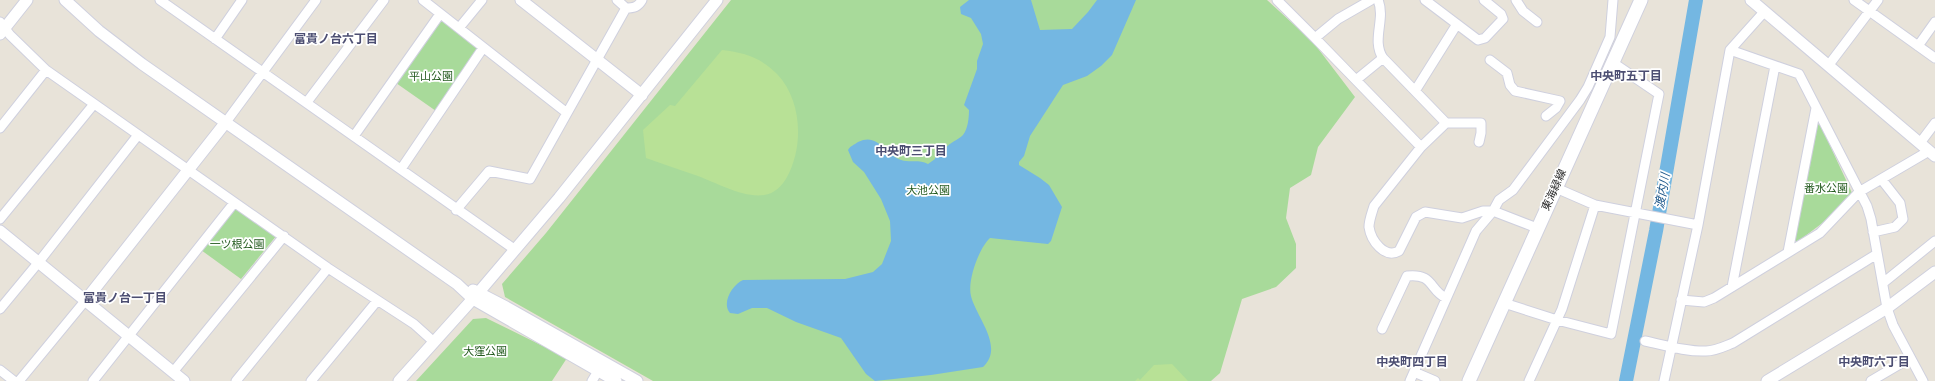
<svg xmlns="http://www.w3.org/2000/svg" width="1935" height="381" font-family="'Source Sans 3','Noto Sans JP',sans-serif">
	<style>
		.green { fill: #a8da9a }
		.pitch { fill: #b8e196 }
		.water { fill: #74b7e2 }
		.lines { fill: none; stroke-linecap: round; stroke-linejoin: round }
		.river { stroke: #74b7e2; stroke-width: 14 }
		.minor-casing { stroke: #cfd0de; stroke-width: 11 }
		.tertiary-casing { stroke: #cfd0de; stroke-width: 13 }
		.secondary-casing { stroke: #cfd0de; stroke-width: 15 }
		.minor { stroke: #fff; stroke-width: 9 }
		.tertiary { stroke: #fff; stroke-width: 11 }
		.secondary { stroke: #fff; stroke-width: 13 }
		.labels { text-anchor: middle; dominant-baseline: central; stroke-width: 3.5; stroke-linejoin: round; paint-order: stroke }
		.park-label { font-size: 11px; fill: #245b1f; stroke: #fff }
		.street-label { font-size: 11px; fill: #272727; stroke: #fff }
		.neighbourhood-label { font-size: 12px; font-weight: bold; fill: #4c4e72; stroke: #fff }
		.water-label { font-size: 12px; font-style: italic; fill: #195488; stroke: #fff }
	</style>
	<rect width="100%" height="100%" fill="#e8e3d9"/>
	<!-- green -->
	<path class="green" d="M731 0H1267L1313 42 1355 97 1318 147 1311 175 1290 188 1286 218 1296 244V268L1276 287 1242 299 1220 373 1211 381H653L505 297 502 284 546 233Z
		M444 20 477 47V52L436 111 396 83 440 21Z
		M1820 124 1852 193 1825 221 1796 243 1793 241 1816 125Z
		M234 208 277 235 241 279 201 250Z
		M486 318 567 358 552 381H416L473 319Z"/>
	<!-- pitch -->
	<path class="pitch" d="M722 50C745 53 760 57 777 74 802 100 804 146 787 177 783 185 774 194 764 195 743 198 717 183 698 176 680 170 663 164 646 158L643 130 670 105 675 106Z
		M1172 364 1188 381H1135L1138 378 1140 380 1154 365Z"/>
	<!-- water -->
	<path class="water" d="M969 0H1031L1040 30 1072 29 1088 12 1097 0H1136L1112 55 1101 66 1087 76 1063 85 1030 136 1024 156 1019 162V165L1040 178 1049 185 1062 207 1051 241 1048 244 990 238C979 248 967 281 971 296 976 317 1005 347 983 367L931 375 875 381 866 374 841 338 796 322 767 308H752L738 314 730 313C721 303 733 284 743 280L845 279 873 272 882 264 891 241 890 221 881 199 864 172 853 162 848 150C850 146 854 145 858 142 878 132 884 154 901 160 911 163 919 159 928 164L935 159 937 150 945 149C951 141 957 141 963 135 968 129 969 117 969 110L964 105 977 69V61L983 44 981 34 971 18 961 14 960 7Z"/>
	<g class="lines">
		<!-- river -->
		<path class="river" d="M1626 381 1656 231 1696 0"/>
		<defs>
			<path id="minor" d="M160 0 514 249
				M423 0 567 113
				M617 0 626 8C634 8 638 7 642 0
				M1277 0 1315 38 1338 19 1371 0
				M1378 0C1386 19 1371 40 1383 58
				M1425 0 1478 40 1485 38 1503 19 1501 14 1484 0
				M1516 0 1523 11 1537 22
				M1854 0 1935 58
				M0 22 10 35 46 70 328 268 414 324 434 342
				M459 28 482 0
				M1315 38 1421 147
				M215 39 242 0
				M1918 46 1935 22
				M1730 50 1799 74 1867 206 1871 219 1887 308 1893 325 1923 381
				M1490 60 1507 73 1510 85 1515 91 1560 101 1556 108 1546 116
				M1828 66 1878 0
				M1356 80 1383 58 1446 123
				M1415 91 1457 24
				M307 102 384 0
				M226 122 316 0
				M0 128 46 70
				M354 136 440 14
				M1479 142 1481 133V123H1446L1421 147 1374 206C1372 213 1369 220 1369 227 1371 241 1385 259 1399 251L1416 217 1425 212 1462 218 1483 211H1493L1499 200 1513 190 1580 100 1588 87 1610 37 1613 0
				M1920 143 1935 123
				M401 169 483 48
				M1556 188 1595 205 1698 225
				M456 210 489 171 530 179 626 8
				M0 219 94 104
				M1873 232 1895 227 1903 219 1900 203 1882 180
				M1788 252 1816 108
				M1883 283 1935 241
				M1732 287 1775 66
				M1681 300 1704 302 1714 298 1820 233 1859 192 1929 151
				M1504 303 1557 320 1611 334 1659 94 1612 62
				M0 309 38 263 138 135
				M1382 329 1407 276C1434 273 1429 290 1446 298
				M1645 341C1664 345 1686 352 1706 351 1716 351 1725 346 1733 343L1877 254
				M0 370 14 381
				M173 372 284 236
				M1414 372 1435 381
				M19 381 85 301
				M93 381 234 203
				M236 381 328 268
				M311 381 377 301
				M592 381 598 371
				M1410 381 1476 231 1493 211 1537 228
				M1529 381 1562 309 1595 205
				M1664 381 1698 225 1730 50 1764 12
				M1871 381 1910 358"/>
			<path id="tertiary" d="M65 0 99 31 142 64 457 284 473 299 616 381
				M521 0 642 95
				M1751 0 1935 156
				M0 34 27 0
				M0 231 184 381
				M473 290 506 307 637 381
				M85 301 226 122
				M399 381 479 292 559 198 717 0
				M1767 381 1887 308 1935 272"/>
			<path id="secondary" d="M1469 381 1641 0"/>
		</defs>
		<!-- minor casing -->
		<use href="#minor" class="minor-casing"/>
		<!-- tertiary casing -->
		<use href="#tertiary" class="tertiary-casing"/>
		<!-- secondary casing -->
		<use href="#secondary" class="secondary-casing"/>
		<!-- minor -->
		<use href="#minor" class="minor"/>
		<!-- tertiary -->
		<use href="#tertiary" class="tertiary"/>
		<!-- secondary -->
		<use href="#secondary" class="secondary"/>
	</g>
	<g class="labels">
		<!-- park labels -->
		<g class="park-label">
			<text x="431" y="76">平山公園</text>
			<text x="1826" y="188">番水公園</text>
			<text x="928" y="190">大池公園</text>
			<text x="237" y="244">一ツ根公園</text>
			<text x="485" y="351">大窪公園</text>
		</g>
		<!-- street labels -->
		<g class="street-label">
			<text transform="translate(1554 190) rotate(-66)">東海緑線</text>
		</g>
		<!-- neighbourhood labels -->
		<g class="neighbourhood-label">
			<text x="336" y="39">富貴ノ台六丁目</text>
			<text x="1626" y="76">中央町五丁目</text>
			<text x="911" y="151">中央町三丁目</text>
			<text x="125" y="298">富貴ノ台一丁目</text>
			<text x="1412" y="362">中央町四丁目</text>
			<text x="1874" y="362">中央町六丁目</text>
		</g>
		<!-- water labels -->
		<g class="water-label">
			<text transform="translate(1663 191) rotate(-80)">渡内川</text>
		</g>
	</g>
</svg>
